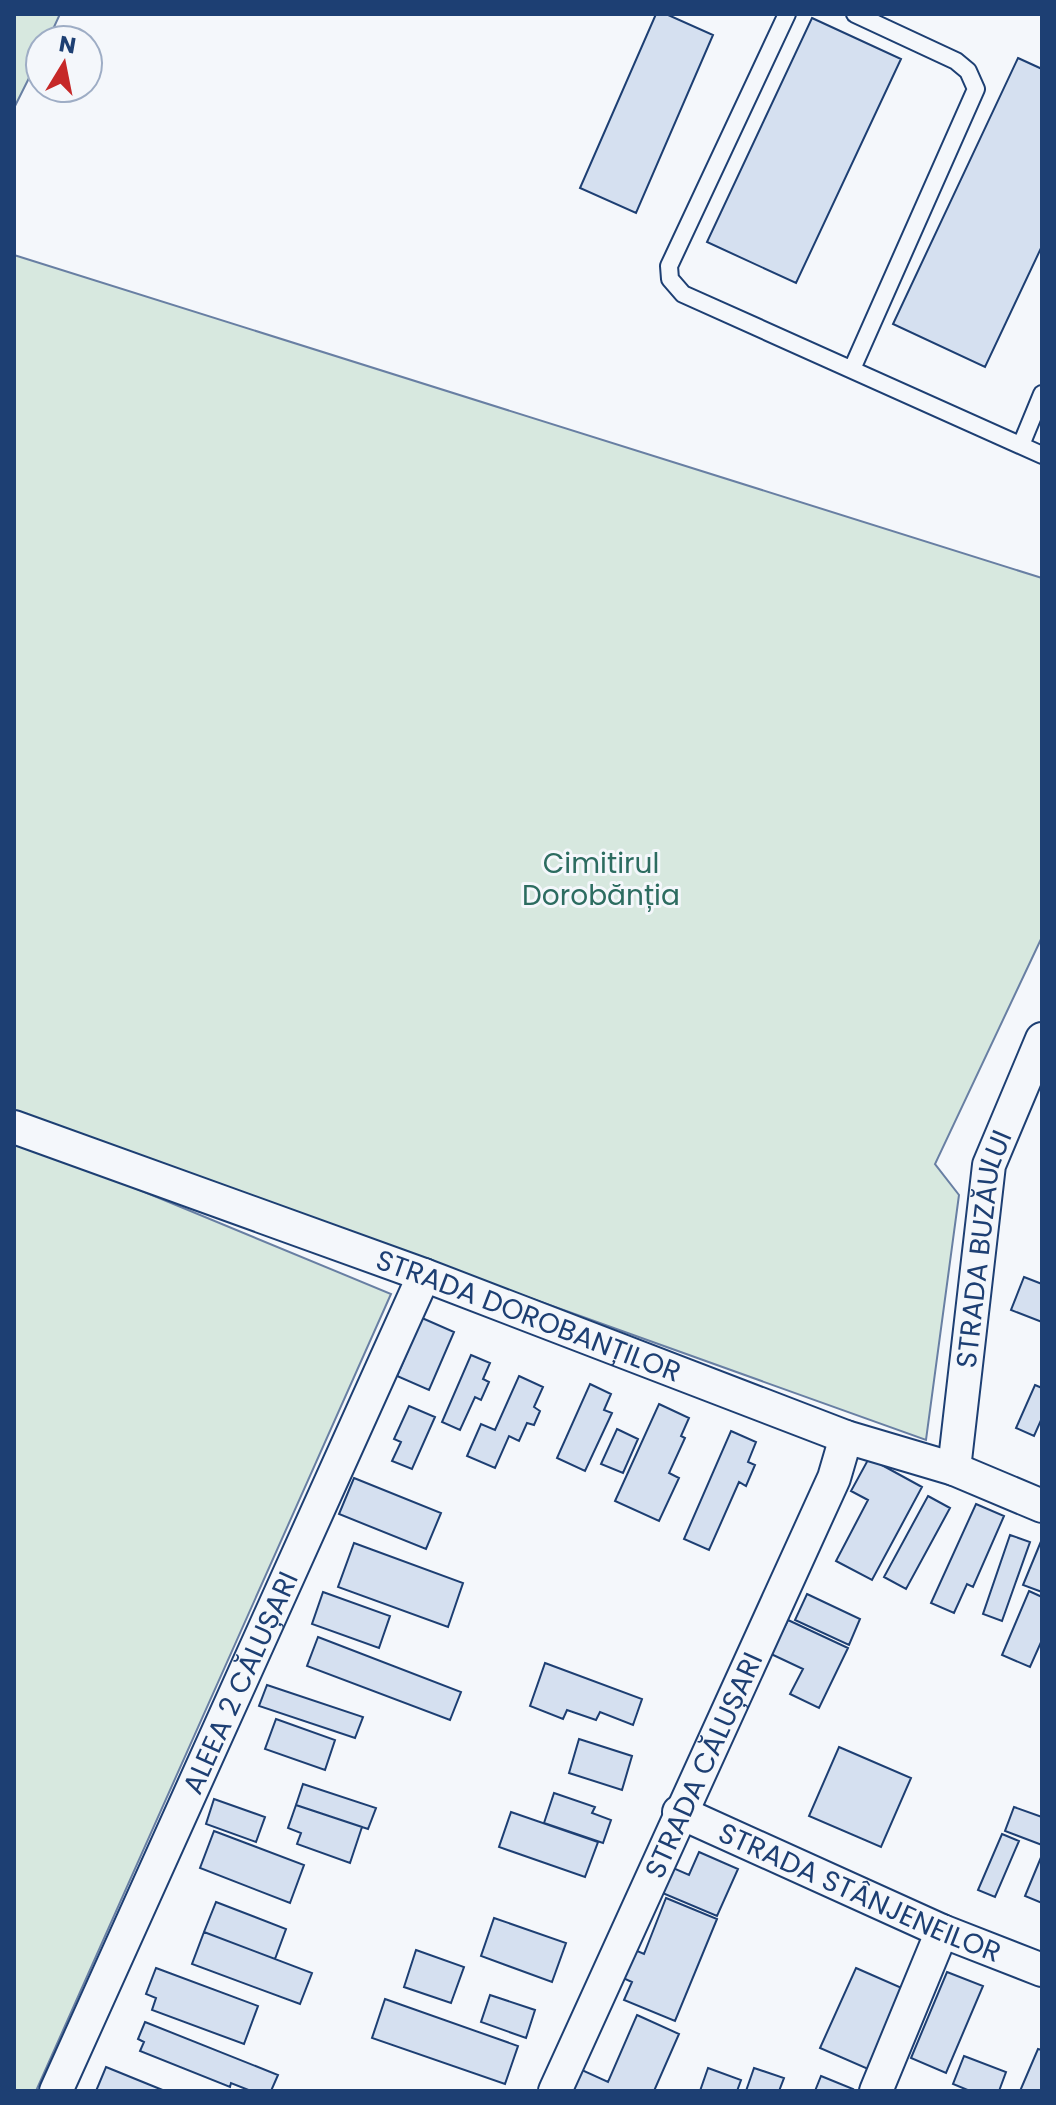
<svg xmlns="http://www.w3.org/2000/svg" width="1056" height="2105" font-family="Poppins,sans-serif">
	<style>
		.green { fill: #d7e8df; stroke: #687fa3; stroke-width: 2 }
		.building { fill: #d5e0f0; stroke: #1d3f73; stroke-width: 2 }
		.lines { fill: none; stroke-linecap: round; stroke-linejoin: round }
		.service-casing { stroke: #1d3f73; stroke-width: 20 }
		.minor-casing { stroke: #1d3f73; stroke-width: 36 }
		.service { stroke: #f4f7fb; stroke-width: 16 }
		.minor { stroke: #f4f7fb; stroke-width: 32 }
		.labels { text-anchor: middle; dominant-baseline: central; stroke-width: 6; stroke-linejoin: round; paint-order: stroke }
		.park-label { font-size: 28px; fill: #2c6c60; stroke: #f4f7fb }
		.street-label { font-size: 28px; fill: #1d3f73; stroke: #f4f7fb }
	</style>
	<rect width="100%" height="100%" fill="#f4f7fb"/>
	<!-- green -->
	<path class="green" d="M14 14H60L48 40H40V56L14 108Z
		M14 255 1042 578V937L935 1164 959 1195 926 1440 14 1113Z
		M14 1138 391 1294 36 2091H14Z"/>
	<!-- building -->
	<path class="building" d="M656 14H666L713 35 636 213 580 188Z
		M812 18 901 59 796 283 707 242Z
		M1018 58 1042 69V246L985 367 893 324Z
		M1024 1277 1042 1284V1322L1011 1310Z
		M422 1318 454 1332 429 1390 397 1376Z
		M471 1355 490 1363 483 1379 489 1382 481 1400 475 1397 460 1430 442 1422Z
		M519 1376 543 1387 534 1407 540 1411 534 1425 527 1423 519 1441 509 1436 495 1468 467 1456 481 1424 495 1430Z
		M590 1384 611 1394 604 1410 612 1413 585 1471 557 1458Z
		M1035 1385 1042 1388V1418L1034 1436 1016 1428Z
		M659 1404 689 1418 681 1436 685 1438 669 1473 679 1478 659 1521 615 1501Z
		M409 1406 435 1417 412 1469 392 1461 401 1442 394 1439Z
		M617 1429 638 1439 623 1473 601 1464Z
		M731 1431 756 1442 748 1462 755 1465 746 1486 739 1482 709 1550 684 1539Z
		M869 1458 922 1487 872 1580 836 1561 868 1500 851 1491Z
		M354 1478 441 1513 426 1549 339 1514Z
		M928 1496 950 1508 906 1589 884 1577Z
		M976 1504 1004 1516 973 1587 967 1584 954 1613 931 1603Z
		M1010 1535 1030 1542 1002 1621 983 1614Z
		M1042 1539V1592L1023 1585Z
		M354 1543 463 1583 448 1627 338 1587Z
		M1029 1591 1042 1597V1640L1030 1667 1002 1655Z
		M323 1592 390 1616 379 1648 312 1624Z
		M807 1594 860 1619 849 1645 795 1620Z
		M788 1620 848 1648 819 1708 790 1694 803 1669 771 1654Z
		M318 1637 461 1692 450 1720 307 1666Z
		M545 1663 642 1699 633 1725 600 1712 596 1720 567 1710 563 1719 530 1706Z
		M267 1685 363 1717 355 1738 259 1706Z
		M276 1719 335 1740 325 1770 265 1749Z
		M579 1739 632 1756 622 1790 569 1773Z
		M839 1747 911 1778 881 1847 809 1816Z
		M303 1784 376 1808 368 1829 296 1805Z
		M554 1793 595 1807 592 1813 611 1820 603 1843 544 1823Z
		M214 1799 265 1817 256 1842 206 1824Z
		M296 1805 362 1827 350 1863 297 1844 301 1833 288 1828Z
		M1014 1807 1042 1817V1845L1005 1831Z
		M511 1812 598 1842 585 1877 499 1847Z
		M214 1831 304 1865 290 1903 200 1868Z
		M1002 1834 1019 1841 995 1897 978 1890Z
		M699 1852 738 1869 717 1916 653 1889 664 1864 689 1875Z
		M1042 1855V1903L1025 1896Z
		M666 1898 717 1919 675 2021 624 2000 632 1982 623 1978 635 1950 644 1954Z
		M216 1902 286 1929 275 1959 204 1932Z
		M494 1918 566 1943 552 1982 481 1956Z
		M204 1932 312 1973 300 2004 192 1964Z
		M416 1950 464 1967 451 2003 404 1987Z
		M156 1968 258 2006 244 2044 152 2010 156 1998 146 1994Z
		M856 1968 904 1989 868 2069 820 2048Z
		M947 1972 983 1986 946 2073 911 2058Z
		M490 1995 535 2010 526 2038 481 2022Z
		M385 1999 518 2046 505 2084 372 2038Z
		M637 2015 679 2034 654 2091H573L582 2070 608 2082Z
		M145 2022 278 2075 271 2091H251L231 2083 230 2087 140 2051 144 2042 138 2039Z
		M1038 2049 1042 2050V2091H1020Z
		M964 2056 1006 2072 999 2091H970L953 2084Z
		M106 2067 165 2091H96Z
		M708 2068 741 2080 737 2091H700Z
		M754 2068 784 2078 779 2091H746Z
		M821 2076 853 2089 852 2091H815Z"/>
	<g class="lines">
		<defs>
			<path id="service" d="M787 14 669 266 670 279 683 294 1042 455
				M852 369 976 89 968 71 956 61 855 14
				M1021 445 1042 394"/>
			<g id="minor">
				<path id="s1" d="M14 1127 424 1275 846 1437 954 1469 1042 1506"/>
				<path id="s2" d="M954 1469 989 1165 1042 1039"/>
				<path id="s3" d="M679 1812 942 1931 1042 1970"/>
				<path id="s4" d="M56 2091 424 1275"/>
				<path id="s5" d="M555 2091 834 1478 846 1437"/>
				<path d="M876 2091 942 1931"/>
			</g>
		</defs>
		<!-- service casing -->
		<use href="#service" class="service-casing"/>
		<!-- minor casing -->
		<use href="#minor" class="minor-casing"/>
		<!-- service -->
		<use href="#service" class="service"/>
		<!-- minor -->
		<use href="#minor" class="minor"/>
	</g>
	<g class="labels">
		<!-- park labels -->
		<g class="park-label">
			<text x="601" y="863">Cimitirul<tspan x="601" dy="32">Dorobănția</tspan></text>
		</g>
		<!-- street labels -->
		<g class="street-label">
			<text stroke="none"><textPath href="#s2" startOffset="222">STRADA BUZĂULUI</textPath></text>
			<text stroke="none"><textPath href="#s1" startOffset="548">STRADA DOROBANȚILOR</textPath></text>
			<text stroke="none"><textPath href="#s4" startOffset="448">ALEEA 2 CĂLUȘARI</textPath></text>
			<text stroke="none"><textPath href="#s5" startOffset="358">STRADA CĂLUȘARI</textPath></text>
			<text stroke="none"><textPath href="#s3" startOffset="198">STRADA STÂNJENEILOR</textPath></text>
		</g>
	</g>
	<!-- border -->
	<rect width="1056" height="2105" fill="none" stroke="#1d3f73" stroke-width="32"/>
	<!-- north arrow -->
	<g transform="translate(64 64) rotate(10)"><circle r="38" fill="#f4f7fb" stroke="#9eadc5" stroke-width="2"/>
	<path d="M0-6L14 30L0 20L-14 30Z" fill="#c62828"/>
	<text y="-12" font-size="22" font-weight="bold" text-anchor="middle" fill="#1d3f73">N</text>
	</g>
</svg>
